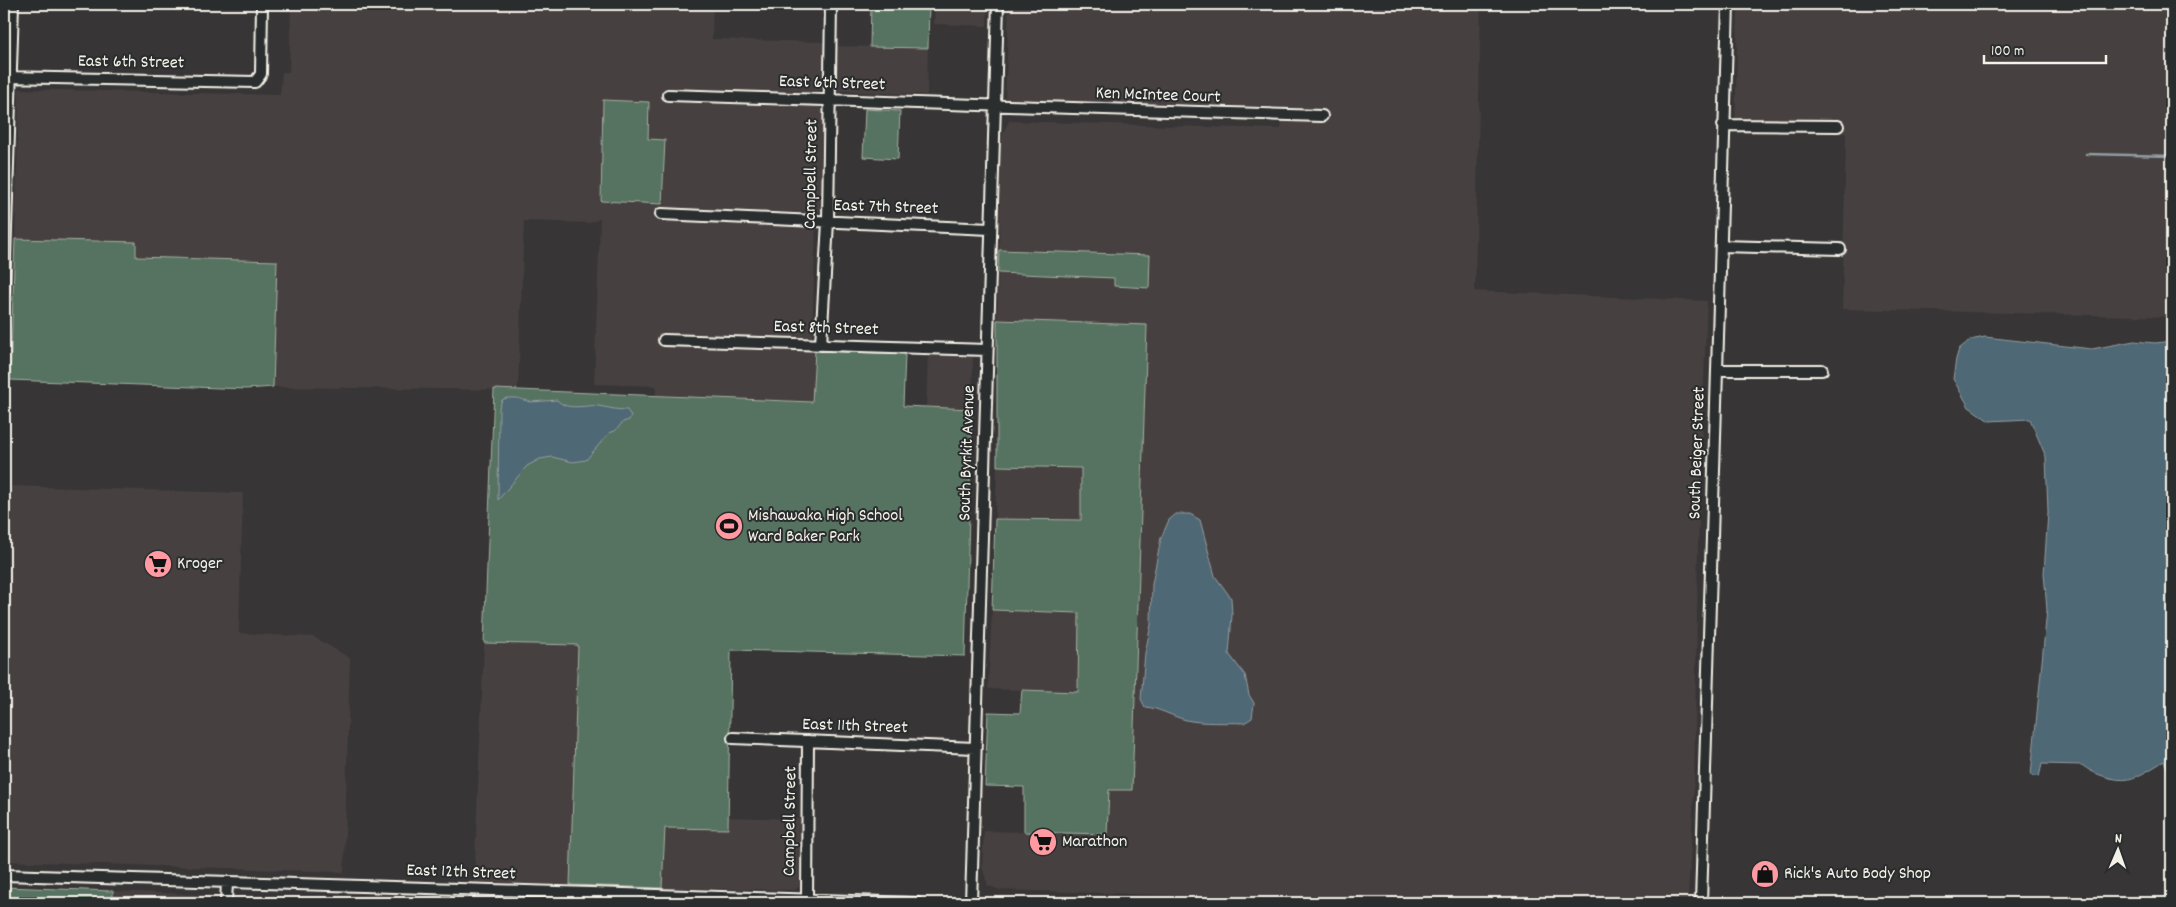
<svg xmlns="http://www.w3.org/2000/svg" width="2176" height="907" font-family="Dekko,sans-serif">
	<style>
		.built { fill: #463f40; fill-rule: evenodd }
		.green { fill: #577260; stroke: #a6b2a4 }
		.water { fill: #506774; stroke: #929ea2 }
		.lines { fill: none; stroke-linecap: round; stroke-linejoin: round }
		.stream { stroke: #929ea2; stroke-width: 2.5 }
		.minor-casing { stroke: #f4f1e8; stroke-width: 14 }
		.minor { stroke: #2a2d2e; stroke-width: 10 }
		.labels { text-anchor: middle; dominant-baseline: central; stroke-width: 4; stroke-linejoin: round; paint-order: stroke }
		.street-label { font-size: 18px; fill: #f4f1e8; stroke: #2a2d2e }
		.poi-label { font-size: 18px; fill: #f4f1e8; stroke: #2a2d2e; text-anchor: start }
	</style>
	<rect width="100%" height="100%" fill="#373536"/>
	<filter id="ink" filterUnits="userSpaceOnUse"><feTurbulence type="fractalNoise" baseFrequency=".02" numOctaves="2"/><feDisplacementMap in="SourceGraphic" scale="10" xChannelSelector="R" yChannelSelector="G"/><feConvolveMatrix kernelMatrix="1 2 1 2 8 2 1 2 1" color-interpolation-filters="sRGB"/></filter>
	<g filter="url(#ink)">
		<!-- built -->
		<path class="built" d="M291 4H713L712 39 824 42 823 88 817 93 664 88V102L819 106 823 111 821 210 816 213 662 208V221L816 227 812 341 659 335 658 345 815 351 812 402 656 396V386L594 384 600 219 589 223 524 221 518 390 273 387 276 261 136 257V242L15 239 19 89 280 95 282 72H289ZM603 100 649 102 648 139 665 140 662 204 600 201Z
			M935 4H988L987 26 934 24Z
			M1009 4H1481L1475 291 1707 301 1698 547 1694 795 1688 896 1685 903H1425L1000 890 988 886 982 867 984 831 1107 834 1109 790H1132L1147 326 997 320 998 273 1115 278V286L1149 287 1150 255 999 250 1001 137 1009 121 1281 129 1283 107 1005 99Z
			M1738 4H2172V317L1842 309 1846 133 1735 130Z
			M835 46 928 48 927 95 837 91 835 87Z
			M928 355 973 356 972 409 926 407Z
			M997 466 1081 468V520L995 519Z
			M11 486 243 493 239 633 314 637 350 658 344 872 4 861V753Z
			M992 610 1079 612 1078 692 988 689Z
			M484 643 578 645 570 885 474 882Z
			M728 817 800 819 799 887 795 890 662 888 665 828 727 829Z
			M113 891 211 895 216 903H113Z
			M434 897 626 903H434Z"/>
		<!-- green -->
		<path class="green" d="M871 4H929L928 48 870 47Z
			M603 100 649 102 648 139 665 140 662 204 601 201Z
			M865 109 900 111 898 159 863 157Z
			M15 239 136 242V257L277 261 273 387 246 389 10 380Z
			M999 250 1150 255 1149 288 1114 286V278L998 273Z
			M997 320 1147 325 1132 790H1109L1107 834 1024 832V787L985 786 988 712 1020 713 1022 690 1078 692 1079 613 992 610 995 519 1081 520V468L997 466Z
			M815 351 905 354 903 406 972 409 965 656 731 650 728 829 665 828 662 888 570 885 578 645 484 643 494 389 812 402Z
			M4 887 113 891V903H4Z"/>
		<!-- water -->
		<path class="water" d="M1985 337 2092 349 2134 341 2155 343 2172 341V775H2170L2164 761C2154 767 2141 776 2129 779 2116 782 2092 774 2082 765L2042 764 2039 777 2031 775 2047 610 2044 573 2048 512 2046 457 2030 419 1989 421 1969 407 1953 379 1956 359 1959 349 1970 340Z
			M507 398H517L531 402 557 400C568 412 586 404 599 406 609 408 617 410 627 410L631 416 629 420 623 422 615 431 609 433 586 460 573 462 552 457 540 459 527 466 498 500 499 408 502 400Z
			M1176 514H1190L1200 520 1215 576 1231 598 1232 615 1229 654 1245 675 1249 695 1254 703 1252 718 1244 723C1225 722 1204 724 1186 720 1171 716 1159 708 1145 707L1141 699 1145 653 1151 625 1152 584 1161 538 1169 520Z"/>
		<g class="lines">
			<!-- stream -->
			<path class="stream" d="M2086 154 2172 156"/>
			<defs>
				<path id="minor" d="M4 77 255 82 261 74 262 4
					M668 95 1322 116
					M1723 125 1838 126
					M661 214 990 229
					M1721 246 1840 249
					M4 292 13 4
					M664 340 987 350
					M821 345 828 222 831 4
					M1717 370H1822
					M733 738 975 748
					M4 875 917 903
					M807 900 808 741
					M226 903 227 882
					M971 903 998 4
					M1701 903 1728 4"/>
			</defs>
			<!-- minor casing -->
			<use href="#minor" class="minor-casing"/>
			<!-- minor -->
			<use href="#minor" class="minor"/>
		</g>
	</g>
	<!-- icons -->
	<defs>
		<symbol id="stadium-disc" viewBox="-11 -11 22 22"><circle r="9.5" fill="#ff9aa2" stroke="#2a2d2e"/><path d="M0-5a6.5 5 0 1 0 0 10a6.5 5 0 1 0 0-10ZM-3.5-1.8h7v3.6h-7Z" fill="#111"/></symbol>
		<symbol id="supermarket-disc" viewBox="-11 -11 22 22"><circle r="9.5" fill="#ff9aa2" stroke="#2a2d2e"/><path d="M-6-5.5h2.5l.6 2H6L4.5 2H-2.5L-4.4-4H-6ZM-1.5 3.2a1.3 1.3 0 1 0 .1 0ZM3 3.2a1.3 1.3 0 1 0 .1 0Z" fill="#111"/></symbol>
		<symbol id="shop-disc" viewBox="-11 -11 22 22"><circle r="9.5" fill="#ff9aa2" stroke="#2a2d2e"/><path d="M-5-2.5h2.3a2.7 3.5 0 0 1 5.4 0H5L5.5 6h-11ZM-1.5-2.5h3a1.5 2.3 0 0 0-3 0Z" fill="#111"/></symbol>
	</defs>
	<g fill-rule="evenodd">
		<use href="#stadium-disc" x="713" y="510" width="32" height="32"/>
		<use href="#supermarket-disc" x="142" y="548" width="32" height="32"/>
		<use href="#supermarket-disc" x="1027" y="826" width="32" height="32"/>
		<use href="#shop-disc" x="1749" y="858" width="32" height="32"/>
	</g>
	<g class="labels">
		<!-- street labels -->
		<g class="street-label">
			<text transform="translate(131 63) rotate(1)">East 6th Street</text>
			<text transform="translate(832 84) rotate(2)">East 6th Street</text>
			<text transform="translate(1158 96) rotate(2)">Ken McIntee Court</text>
			<text transform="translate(812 174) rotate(-89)">Campbell Street</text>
			<text transform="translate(886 208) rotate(2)">East 7th Street</text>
			<text transform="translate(826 329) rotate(2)">East 8th Street</text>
			<text transform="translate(968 453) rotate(-88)">South Byrkit Avenue</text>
			<text transform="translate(1698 453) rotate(-88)">South Beiger Street</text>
			<text transform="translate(855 727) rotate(2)">East 11th Street</text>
			<text transform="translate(791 821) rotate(-89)">Campbell Street</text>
			<text transform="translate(461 873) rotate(2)">East 12th Street</text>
		</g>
		<!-- poi labels -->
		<g class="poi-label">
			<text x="748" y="516">Mishawaka High School<tspan x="748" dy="21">Ward Baker Park</tspan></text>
			<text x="177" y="564">Kroger</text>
			<text x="1062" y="842">Marathon</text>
			<text x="1784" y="874">Rick's Auto Body Shop</text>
		</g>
	</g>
	<!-- margin -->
	<rect width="2176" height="907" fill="none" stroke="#2a2d2e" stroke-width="20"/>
	<rect x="10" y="10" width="2156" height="887" fill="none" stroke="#f4f1e8" stroke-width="2" filter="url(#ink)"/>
	<!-- north arrow -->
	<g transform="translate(2118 850) rotate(2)" stroke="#2a2d2e" stroke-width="4" paint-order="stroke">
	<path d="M0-4L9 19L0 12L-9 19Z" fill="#f4f1e8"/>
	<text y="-8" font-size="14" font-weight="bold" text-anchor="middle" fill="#f4f1e8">N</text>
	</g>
	<!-- scale -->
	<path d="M1984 55v8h122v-8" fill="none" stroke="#f4f1e8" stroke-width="2.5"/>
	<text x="1991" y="55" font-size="15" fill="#f4f1e8" stroke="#2a2d2e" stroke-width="4" paint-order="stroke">100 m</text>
</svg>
